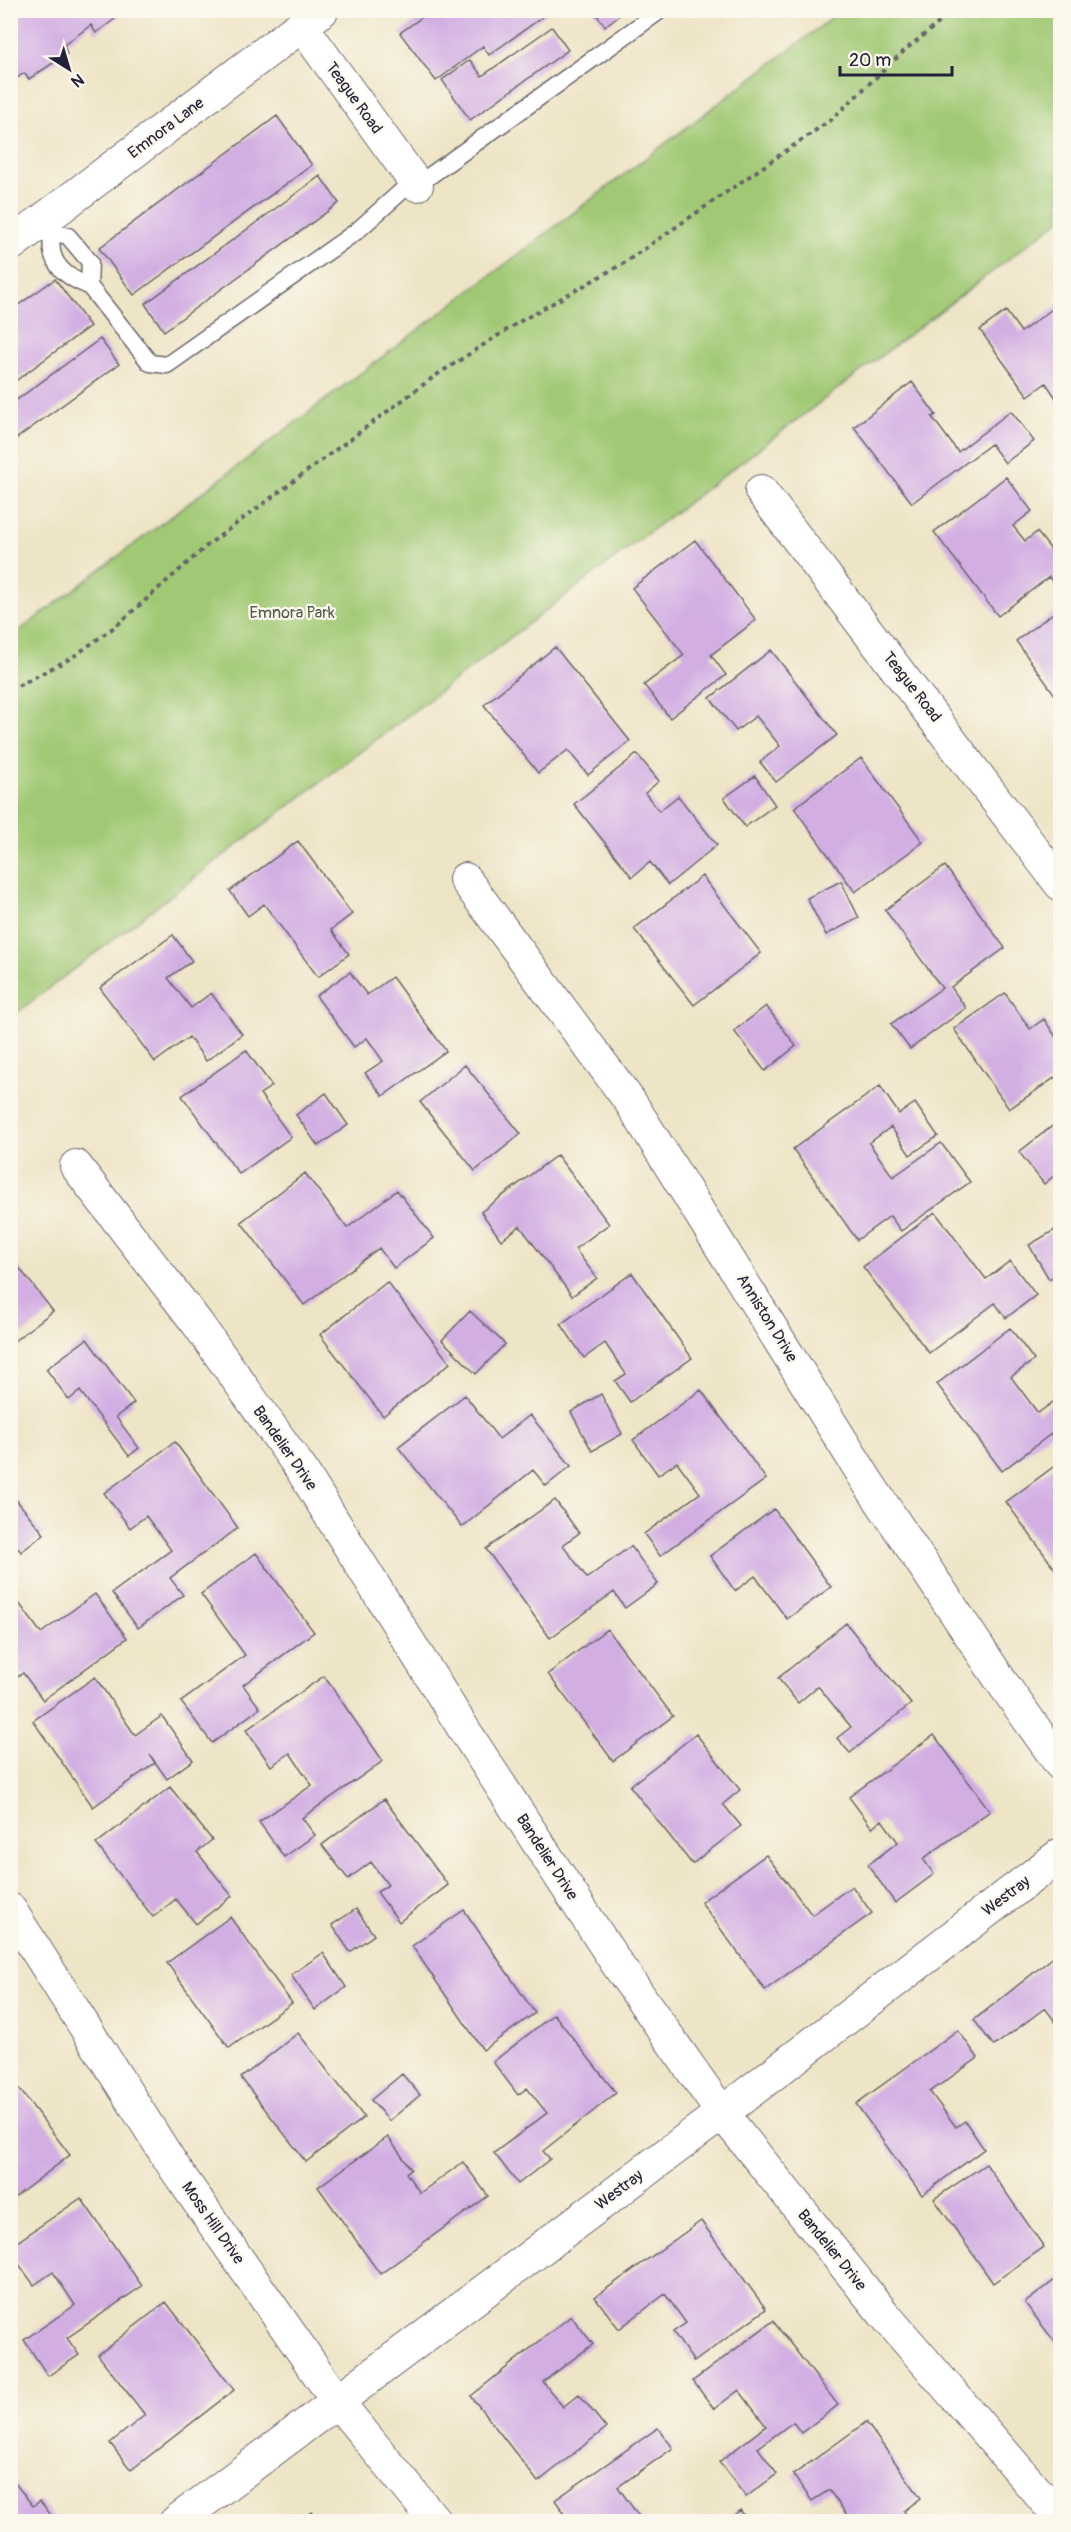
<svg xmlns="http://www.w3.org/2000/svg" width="1071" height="2532" font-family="Pangolin,sans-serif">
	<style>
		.green { fill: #a1c975; stroke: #627658; stroke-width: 1.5 }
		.building { fill: #d2aee3 }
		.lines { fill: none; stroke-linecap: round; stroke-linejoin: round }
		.service-casing { stroke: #69666c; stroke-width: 19 }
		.minor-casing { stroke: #69666c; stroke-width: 34 }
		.tertiary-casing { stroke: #69666c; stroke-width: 35 }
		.path { stroke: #69666c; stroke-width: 4; stroke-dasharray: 4.5 4.5; stroke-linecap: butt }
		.service { stroke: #fff; stroke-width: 16 }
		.minor { stroke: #fff; stroke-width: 32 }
		.tertiary { stroke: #fff; stroke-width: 33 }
		.labels { text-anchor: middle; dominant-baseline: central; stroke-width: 4.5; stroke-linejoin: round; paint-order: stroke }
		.street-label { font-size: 16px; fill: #22223b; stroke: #fbf7ec }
		.park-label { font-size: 16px; fill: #4e5c4f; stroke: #fbf7ec }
	</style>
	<rect width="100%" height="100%" fill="#fbf7ec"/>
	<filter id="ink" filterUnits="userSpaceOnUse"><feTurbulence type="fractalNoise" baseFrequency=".0167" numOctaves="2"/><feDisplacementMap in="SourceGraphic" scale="12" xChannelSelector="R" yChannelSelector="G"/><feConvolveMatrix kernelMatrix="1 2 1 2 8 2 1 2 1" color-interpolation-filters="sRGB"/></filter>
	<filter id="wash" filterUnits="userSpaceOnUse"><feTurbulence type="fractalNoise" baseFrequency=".008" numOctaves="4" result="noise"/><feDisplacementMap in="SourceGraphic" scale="24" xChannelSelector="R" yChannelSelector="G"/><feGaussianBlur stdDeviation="1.35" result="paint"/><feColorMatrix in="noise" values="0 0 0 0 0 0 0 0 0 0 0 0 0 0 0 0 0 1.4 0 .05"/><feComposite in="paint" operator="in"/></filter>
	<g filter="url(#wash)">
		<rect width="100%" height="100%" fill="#eee4c6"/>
		<!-- green -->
		<path class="green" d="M841 11H1060V220L11 1017V637Z"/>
		<g id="blocks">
			<!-- building -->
			<path class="building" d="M10 10H127L96 33 91 25 64 45 67 54 29 79 24 73 10 83Z
				M432 10H546L548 13 489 55 483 46 436 81 400 33Z
				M593 10H626L605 26Z
				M552 27 568 50 470 120 442 80 470 60 482 76Z
				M277 116 312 165 134 295 99 248Z
				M320 176 339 203 164 331 145 304Z
				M55 279 90 326 10 385V311Z
				M1059 304 1060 307V404L1046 383 1028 396 980 330 1006 311 1021 332Z
				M100 339 119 364 10 443V405Z
				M912 382 936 415 932 417 958 452 1011 411 1034 441 1005 463 991 444 912 503 854 427Z
				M1006 477 1032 511 1013 526 1025 541 1037 532 1052 551 1060 544V592L1049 577 998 616 934 532Z
				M695 540 756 620 711 655 726 675 670 718 644 685 684 655 632 588Z
				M1060 608V702L1016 641Z
				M555 647 630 741 588 775 568 750 538 773 484 705Z
				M771 650 837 735 776 782 760 762 780 746 756 716 736 731 710 698Z
				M637 754 659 781 645 793 659 811 678 796 717 845 668 885 650 862 632 877 574 804Z
				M861 758 923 842 855 892 794 808Z
				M755 776 775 805 745 827 724 798Z
				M298 841 352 914 331 930 349 954 318 977 264 904 248 916 230 891Z
				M945 866 1005 948 951 987 966 1008 910 1049 891 1024 942 988 885 910Z
				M702 876 761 953 694 1005 634 929Z
				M841 881 859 918 826 935 807 898Z
				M173 935 192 961 168 978 191 1008 211 993 242 1034 206 1061 189 1037 155 1062 100 988Z
				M350 972 367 995 392 977 446 1051 383 1096 365 1073 383 1061 367 1038 354 1047 316 996Z
				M1005 993 1030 1029 1044 1019 1060 1043V1074L1009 1109 954 1029Z
				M766 1006 796 1046 765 1071 734 1031Z
				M246 1050 272 1086 260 1094 291 1137 239 1174 182 1096Z
				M465 1065 521 1134 475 1171 420 1102Z
				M880 1086 899 1114 915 1103 938 1136 910 1155 891 1127 869 1143 893 1177 941 1143 970 1182 901 1231 890 1216 857 1240 793 1149Z
				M326 1093 348 1125 318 1146 296 1115Z
				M1060 1120V1171L1044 1184 1019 1152Z
				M557 1155 609 1224 575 1249 597 1278 572 1296 520 1226 501 1240 481 1212Z
				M305 1173 347 1228 397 1190 434 1238 394 1268 379 1248 304 1305 241 1222Z
				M935 1212 986 1279 1010 1261 1036 1295 1006 1318 995 1303 929 1353 863 1267Z
				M1060 1227V1273L1049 1279 1029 1245Z
				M10 1256 53 1311 10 1344Z
				M632 1273 692 1358 630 1402 615 1381 626 1374 605 1343 584 1358 561 1324Z
				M387 1282 450 1363 383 1416 320 1335Z
				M470 1311 505 1344 476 1374 442 1340Z
				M1010 1328 1034 1360 1011 1377 1038 1413 1060 1397V1427L1002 1471 937 1384Z
				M87 1339 134 1403 116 1417 139 1448 129 1456 80 1391 69 1400 46 1369Z
				M701 1390 766 1479 660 1556 644 1534 700 1493 677 1462 658 1475 633 1440Z
				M601 1394 622 1434 592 1451 571 1412Z
				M465 1395 499 1439 530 1415 571 1466 546 1486 533 1470 462 1527 398 1447Z
				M175 1442 238 1528 170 1578 183 1595 138 1628 112 1593 171 1550 146 1516 130 1528 104 1493Z
				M1060 1462V1576L1006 1502Z
				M14 1497 44 1534 21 1552 10 1538V1500Z
				M555 1500 579 1533 563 1545 587 1578 631 1546 658 1584 625 1608 614 1592 550 1638 486 1549Z
				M774 1509 831 1587 787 1619 755 1576 735 1591 710 1556Z
				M256 1553 314 1632 243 1685 260 1708 212 1743 181 1702 245 1655 201 1594Z
				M10 1591 41 1633 95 1594 127 1638 43 1700 23 1673 10 1682Z
				M846 1623 911 1704 850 1753 837 1738 851 1727 818 1686 798 1703 778 1678Z
				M607 1629 673 1716 613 1761 548 1674Z
				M324 1676 383 1761 302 1818 315 1835 284 1857 259 1822 312 1785 290 1753 271 1766 246 1730Z
				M95 1677 135 1735 162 1716 193 1760 167 1779 150 1755 155 1763 93 1807 33 1721Z
				M696 1734 740 1790 723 1804 741 1826 692 1864 630 1786Z
				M934 1735 990 1811 923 1859 934 1874 895 1903 868 1865 898 1842 882 1820 872 1828 849 1797Z
				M170 1787 212 1840 197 1852 232 1896 196 1924 176 1899 153 1917 96 1844Z
				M384 1799 448 1885 399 1922 377 1892 388 1885 371 1862 348 1879 322 1845Z
				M766 1855 812 1915 852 1886 872 1913 765 1990 701 1902Z
				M356 1909 374 1935 350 1952 332 1925Z
				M464 1910 535 2013 483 2050 412 1946Z
				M230 1917 292 2003 229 2048 167 1963Z
				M1060 1952V2028L1045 2008 994 2046 974 2020Z
				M323 1953 346 1987 315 2010 291 1975Z
				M554 2014 616 2093 543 2151 550 2159 518 2184 494 2153 547 2113 527 2088 518 2095 493 2062Z
				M958 2030 978 2058 930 2092 956 2127 965 2121 984 2149 922 2195 856 2104Z
				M298 2033 364 2117 306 2162 241 2078Z
				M402 2074 420 2095 389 2121 371 2100Z
				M10 2077 70 2155 10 2201Z
				M388 2137 411 2169 406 2173 420 2193 463 2162 488 2196 380 2274 318 2187Z
				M986 2164 1044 2247 993 2283 934 2199Z
				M81 2198 142 2286 67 2338 79 2355 48 2376 24 2340 75 2305 53 2272 34 2285 10 2252V2247Z
				M701 2221 766 2309 694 2362 673 2332 686 2323 665 2294 619 2329 595 2297Z
				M1060 2276V2349L1025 2303Z
				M166 2302 234 2390 131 2470 110 2443 145 2415 98 2355Z
				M571 2316 593 2344 543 2382 563 2407 579 2394 606 2428 538 2482 471 2396Z
				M773 2321 838 2405 801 2433 793 2422 758 2448 777 2474 746 2497 719 2462 766 2426 739 2390 714 2409 693 2381Z
				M866 2422 921 2498 904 2511 911 2522H852L829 2490 812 2501 793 2475Z
				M658 2428 673 2448 618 2487 643 2522H570L555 2500Z
				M10 2477 33 2506 40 2501 54 2519 10 2522Z
				M740 2510 749 2522H726Z
				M312 2512 319 2522H300Z"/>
		</g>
	</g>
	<g filter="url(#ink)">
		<use href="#blocks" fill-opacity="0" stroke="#69666c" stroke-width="1.5"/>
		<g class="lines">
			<defs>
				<path id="service" d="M417 185 661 10
					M44 219C55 235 50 235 52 251 55 270 73 280 89 286L90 262 68 236 53 232
					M89 286 150 363 167 365 357 231 414 180"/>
				<path id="minor" d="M302 26 417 185
					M761 491 1060 884
					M465 879 631 1103 867 1481 1001 1681 1060 1764
					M76 1166 197 1323 301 1469 463 1728 617 1964 722 2113 883 2313 1060 2518
					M10 1909 174 2167 337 2401 436 2522"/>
				<path id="tertiary" d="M10 245 322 10
					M176 2522 722 2113 1060 1855"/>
			</defs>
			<!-- service casing -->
			<use href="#service" class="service-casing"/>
			<!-- minor casing -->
			<use href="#minor" class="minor-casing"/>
			<!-- tertiary casing -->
			<use href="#tertiary" class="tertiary-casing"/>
			<!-- path -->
			<path class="path" d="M10 690 73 657 117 625 209 544 435 376 519 322 624 263 832 119 905 50 955 10"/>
			<!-- service -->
			<use href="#service" class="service"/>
			<!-- minor -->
			<use href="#minor" class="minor"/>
			<!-- tertiary -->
			<use href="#tertiary" class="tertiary"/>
		</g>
	</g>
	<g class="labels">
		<!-- street labels -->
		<g class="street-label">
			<text transform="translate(354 98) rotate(54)">Teague Road</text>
			<text transform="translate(166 128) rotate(-37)">Emnora Lane</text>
			<text transform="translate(912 687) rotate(52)">Teague Road</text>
			<text transform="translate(767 1318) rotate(58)">Anniston Drive</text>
			<text transform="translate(285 1448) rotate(55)">Bandelier Drive</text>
			<text transform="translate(547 1857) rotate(57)">Bandelier Drive</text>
			<text transform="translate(1006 1896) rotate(-37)">Westray</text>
			<text transform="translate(619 2190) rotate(-37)">Westray</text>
			<text transform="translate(213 2223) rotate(55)">Moss Hill Drive</text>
			<text transform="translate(832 2250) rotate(51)">Bandelier Drive</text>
		</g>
		<!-- park labels -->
		<g class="park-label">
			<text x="292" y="613">Emnora Park</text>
		</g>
	</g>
	<!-- margin -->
	<rect width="1071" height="2532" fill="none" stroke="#fbf7ec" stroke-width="36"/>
	<!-- north arrow -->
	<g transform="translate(69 69) rotate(143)" stroke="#fbf7ec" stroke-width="4.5" paint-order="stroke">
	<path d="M0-4.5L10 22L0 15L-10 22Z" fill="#22223b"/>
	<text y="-9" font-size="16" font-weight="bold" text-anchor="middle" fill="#22223b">N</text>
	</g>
	<!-- scale -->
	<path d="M840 66v9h112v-9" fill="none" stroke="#22223b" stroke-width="3"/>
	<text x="849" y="66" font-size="18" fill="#22223b" stroke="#fbf7ec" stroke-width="4.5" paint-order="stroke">20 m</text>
</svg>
